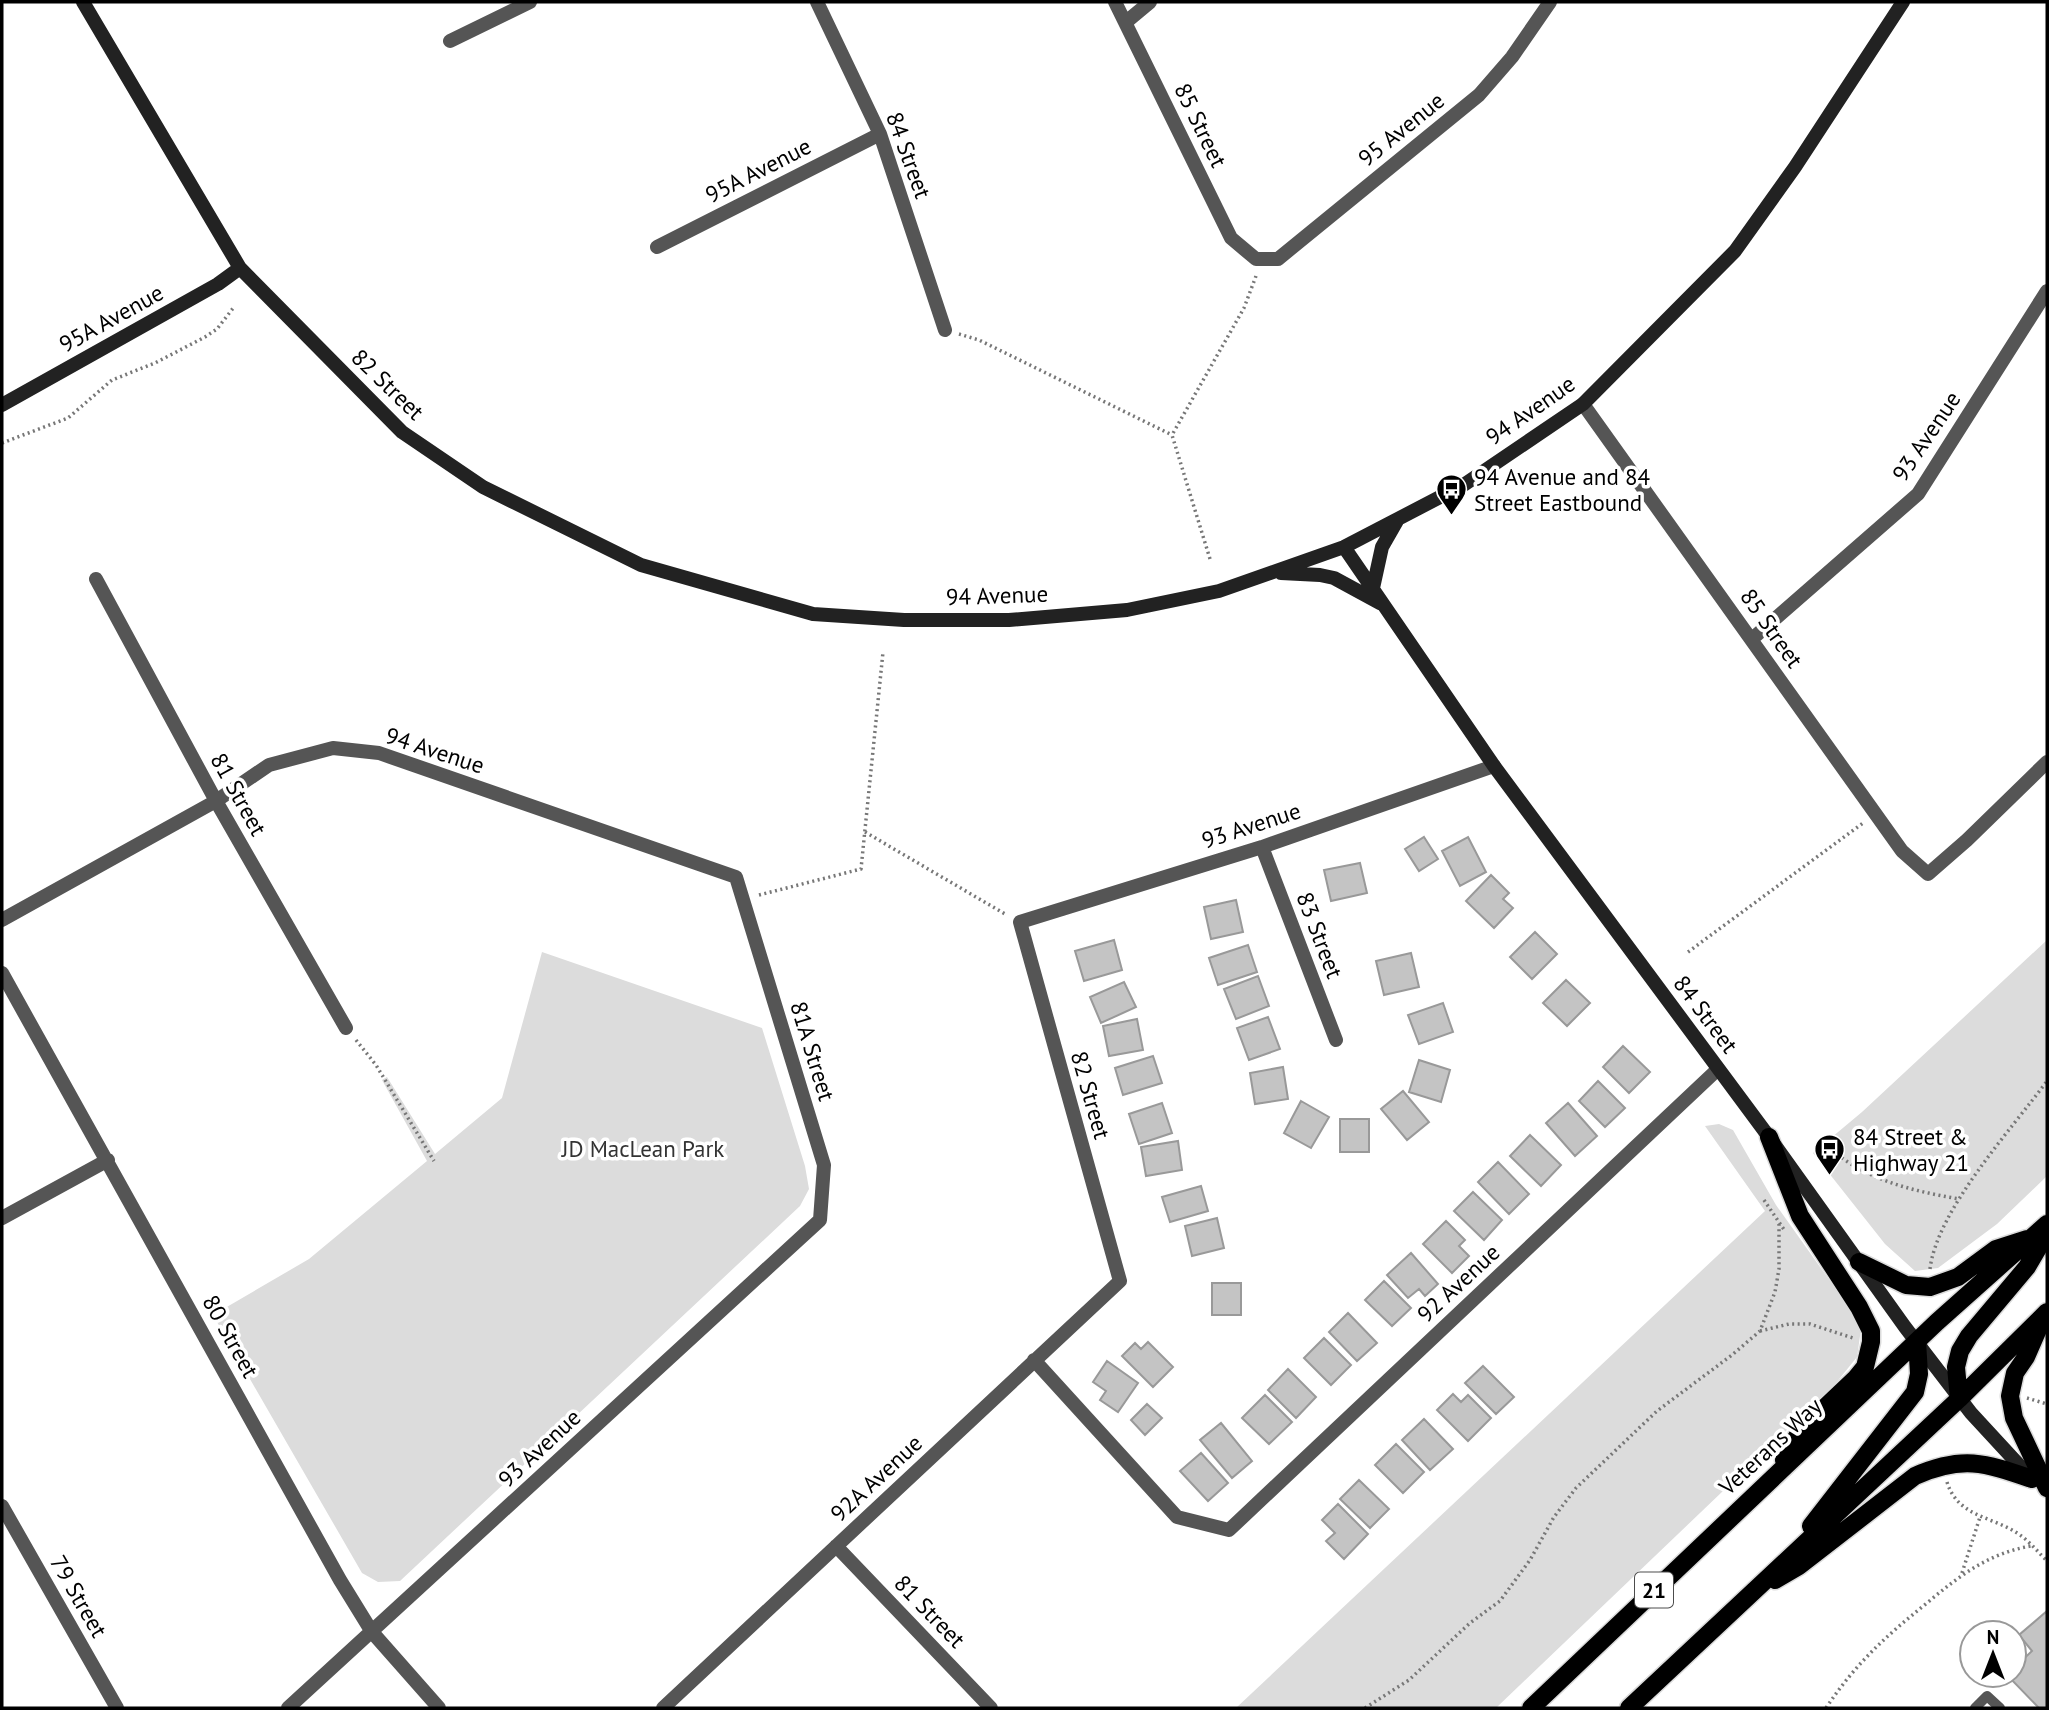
<svg xmlns="http://www.w3.org/2000/svg" width="2049" height="1710" font-family="'PT Sans',sans-serif">
	<style>
		.green { fill: #dcdcdc }
		.building { fill: #c4c4c4; stroke: #999; stroke-width: 2 }
		.lines { fill: none; stroke-linecap: round; stroke-linejoin: round }
		.primary-casing { stroke: #dbdbdb; stroke-width: 21 }
		.path { stroke: #777; stroke-width: 3.5; stroke-dasharray: 2 3.5; stroke-linecap: butt }
		.lane { stroke: #555; stroke-width: 10 }
		.street { stroke: #555; stroke-width: 14 }
		.secondary { stroke: #222; stroke-width: 14 }
		.primary { stroke: #000; stroke-width: 18 }
		.labels { text-anchor: middle; dominant-baseline: central; stroke-width: 7; stroke-linejoin: round; paint-order: stroke }
		.shield { fill: #fff; stroke: #4c4c4c; stroke-width: 2 }
		.shield-label { font-size: 21px; font-weight: bold; fill: #000 }
		.street-label { font-size: 23px; fill: #000; stroke: #fff }
		.poi-label { font-size: 23px; fill: #000; stroke: #fff; text-anchor: start }
		.park-label { font-size: 23px; fill: #333; stroke: #fff }
	</style>
	<rect width="100%" height="100%" fill="#fff"/>
	<!-- green -->
	<path class="green" d="M2047 940V1176L1997 1224 1938 1268 1915 1271 1885 1244 1813 1153 1862 1112Z
		M542 952 762 1028 805 1166 809 1189 800 1206 400 1581 378 1582 362 1573 213 1315 309 1259 427 1161 382 1080 387 1077 435 1154 502 1098Z
		M1719 1124 1733 1130 1776 1205 1835 1288 1861 1329 1857 1357 1836 1383 1496 1708H1236L1765 1211 1705 1126Z"/>
	<!-- building -->
	<path class="building" d="M1424 837 1438 859 1419 871 1405 849Z
		M1468 837 1486 872 1460 886 1442 851Z
		M1360 863 1367 893 1331 901 1324 870Z
		M1491 875 1509 893 1503 899 1513 908 1494 928 1466 901Z
		M1236 900 1243 932 1211 939 1204 907Z
		M1535 932 1557 954 1532 979 1510 957Z
		M1114 940 1122 970 1084 981 1075 951Z
		M1248 945 1257 972 1218 985 1209 958Z
		M1411 953 1419 987 1384 995 1376 961Z
		M1258 976 1269 1006 1236 1019 1224 989Z
		M1566 980 1590 1003 1567 1026 1543 1003Z
		M1124 982 1136 1007 1101 1023 1090 997Z
		M1443 1003 1453 1032 1419 1044 1408 1015Z
		M1268 1017 1280 1049 1249 1060 1237 1028Z
		M1137 1019 1143 1050 1109 1056 1103 1026Z
		M1623 1046 1650 1072 1629 1093 1603 1067Z
		M1153 1056 1162 1083 1123 1095 1115 1068Z
		M1419 1060 1450 1070 1441 1102 1409 1092Z
		M1283 1067 1288 1099 1255 1104 1250 1073Z
		M1598 1081 1625 1108 1605 1127 1579 1101Z
		M1403 1091 1429 1122 1407 1140 1381 1109Z
		M1301 1101 1329 1117 1311 1148 1284 1133Z
		M1162 1103 1172 1133 1139 1144 1129 1114Z
		M1568 1103 1597 1136 1575 1156 1546 1123Z
		M1340 1119H1369V1152H1340Z
		M1530 1135 1561 1165 1541 1186 1510 1156Z
		M1178 1141 1182 1170 1146 1176 1141 1147Z
		M1498 1162 1529 1194 1509 1214 1478 1182Z
		M1201 1186 1208 1211 1170 1222 1162 1197Z
		M1473 1192 1502 1220 1484 1240 1454 1211Z
		M1217 1218 1224 1248 1192 1256 1185 1226Z
		M1446 1221 1465 1240 1459 1246 1469 1256 1452 1273 1423 1244Z
		M1411 1253 1438 1284 1425 1296 1419 1289 1408 1298 1387 1275Z
		M1384 1281 1411 1308 1392 1326 1365 1300Z
		M1212 1283H1241V1315H1212Z
		M1348 1313 1377 1343 1357 1361 1329 1332Z
		M1324 1338 1351 1365 1331 1385 1304 1358Z
		M1148 1342 1173 1367 1153 1387 1122 1356 1135 1343 1141 1349Z
		M1107 1361 1138 1383 1118 1412 1100 1400 1106 1391 1093 1382Z
		M1483 1366 1514 1397 1496 1414 1465 1383Z
		M1288 1369 1316 1397 1296 1418 1268 1390Z
		M1453 1394 1461 1402 1468 1395 1491 1418 1468 1441 1437 1410Z
		M1265 1395 1292 1422 1269 1444 1242 1418Z
		M1147 1404 1162 1418 1145 1435 1131 1420Z
		M1424 1419 1453 1449 1430 1470 1402 1440Z
		M1221 1423 1252 1461 1232 1478 1200 1440Z
		M1396 1444 1424 1472 1403 1493 1375 1465Z
		M1201 1453 1228 1483 1208 1501 1180 1471Z
		M1359 1480 1389 1509 1370 1528 1340 1499Z
		M1338 1504 1368 1534 1344 1559 1326 1541 1335 1533 1322 1520Z
		M2047 1611V1708H2039L2007 1675H2014V1668L2032 1651 2019 1635Z"/>
	<g class="lines">
		<defs>
			<path id="primary" d="M1769 1137 1800 1216 1859 1307 1871 1331V1342L1865 1367 1856 1378 1800 1431 1784 1460
				M1859 1262 1906 1285 1930 1287 1958 1277 1996 1249 2027 1239
				M2040 1325 2026 1357 2015 1373 2010 1396 2014 1418 2047 1488
				M1959 1399 1956 1367 1960 1351 1969 1336 2027 1267 2047 1233
				M1811 1526 1915 1392 1919 1374 1917 1341
				M1775 1580 1799 1566 1915 1476C1963 1455 1985 1463 2032 1479
				M1531 1708 1937 1322 2047 1224
				M1629 1708 1959 1399 2047 1312"/>
		</defs>
		<!-- primary casing -->
		<use href="#primary" class="primary-casing"/>
		<!-- path -->
		<path class="path" d="M959 334 979 340 1172 435
			M2 443 68 418 112 380 155 363 205 337 217 329 234 307
			M1210 559 1172 435 1244 308 1256 276
			M865 832 1005 914
			M759 895 861 869 883 652
			M1688 952 1863 823
			M356 1040 376 1065 434 1161
			M1833 1151C1869 1181 1914 1191 1959 1199
			M1764 1200 1785 1231
			M1930 1269C1937 1210 2011 1130 2047 1081
			M1760 1331 1789 1324H1810L1853 1338
			M2027 1398 2047 1404
			M1947 1482C1958 1518 1994 1516 2020 1535 2030 1542 2038 1552 2047 1561
			M1962 1573 1980 1517
			M1365 1708 1409 1680 1470 1623 1500 1601 1530 1560 1554 1517 1576 1488 1657 1411 1732 1355 1760 1331 1775 1292 1779 1269V1224
			M1826 1708C1856 1663 1886 1636 1927 1603 1959 1576 1989 1553 2031 1546"/>
		<!-- lane -->
		<path class="lane" d="M1975 1708 1987 1696 2000 1708"/>
		<!-- street -->
		<path class="street" d="M817 2 880 134 945 330
			M1115 2 1231 238 1256 259H1278L1479 95 1512 57 1550 2
			M1126 22 1150 2
			M450 41 530 2
			M657 247 880 134
			M1583 404 1902 851 1928 874 1967 840 2047 762
			M96 579 216 801 346 1028
			M1752 639 1918 494 2047 291
			M1262 847 1336 1040
			M2 920 216 801 269 765 333 748 379 753 736 877 824 1165 820 1220 288 1708
			M2 973 340 1580 372 1632 439 1708
			M2 1218 108 1160
			M1034 1360 1177 1517 1229 1530 1718 1069
			M2 1506 117 1708
			M836 1546 991 1708
			M663 1708 1120 1281 1020 922 1262 847 1494 766"/>
		<!-- secondary -->
		<path class="secondary" d="M83 2 240 268 402 432 483 487 641 565 813 614 904 620H1009L1127 610 1219 591 1344 547 1465 484 1583 404 1735 251 1795 167 1903 2
			M2 405 218 284 240 268
			M1344 547 1494 766 1769 1137 1905 1327 1971 1413 2031 1478
			M1281 573 1320 575 1334 578 1380 603
			M1373 588 1382 547 1398 519"/>
		<!-- primary -->
		<use href="#primary" class="primary"/>
	</g>
	<!-- icons -->
	<defs>
		<symbol id="bus-pin" viewBox="-11 -11 22 30"><path d="M0 17L-7.5 6A9.5 9.5 0 1 1 7.5 6Z" fill="#000" stroke="#fff"/><path d="M-5-6H5V4H4V6H2V4H-2V6H-4V4H-5ZM-3.5-4V0h7V-4ZM-3.5 1.2v1.5H-2V1.2ZM2 1.2v1.5H3.5V1.2Z" fill="#fff"/></symbol>
	</defs>
	<g fill-rule="evenodd">
		<use href="#bus-pin" x="1434" y="472" width="35" height="47"/>
		<use href="#bus-pin" x="1812" y="1132" width="35" height="47"/>
	</g>
	<g class="labels">
		<!-- shield labels -->
		<rect class="shield" x="1635" y="1572.5" width="38" height="35" rx="5"/>
		<g class="shield-label">
			<text x="1654" y="1590">21</text>
		</g>
		<!-- street labels -->
		<g class="street-label">
			<text transform="translate(1201 125) rotate(64)">85 Street</text>
			<text transform="translate(1401 129) rotate(-39)">95 Avenue</text>
			<text transform="translate(909 155) rotate(70)">84 Street</text>
			<text transform="translate(758 170) rotate(-27)">95A Avenue</text>
			<text transform="translate(111 318) rotate(-29)">95A Avenue</text>
			<text transform="translate(388 384) rotate(44)">82 Street</text>
			<text transform="translate(1530 410) rotate(-35)">94 Avenue</text>
			<text transform="translate(1926 436) rotate(-56)">93 Avenue</text>
			<text transform="translate(997 595) rotate(-2)">94 Avenue</text>
			<text transform="translate(1772 628) rotate(55)">85 Street</text>
			<text transform="translate(435 750) rotate(18)">94 Avenue</text>
			<text transform="translate(239 794) rotate(61)">81 Street</text>
			<text transform="translate(1251 825) rotate(-18)">93 Avenue</text>
			<text transform="translate(1320 935) rotate(69)">83 Street</text>
			<text transform="translate(1706 1014) rotate(53)">84 Street</text>
			<text transform="translate(813 1051) rotate(73)">81A Street</text>
			<text transform="translate(1091 1095) rotate(74)">82 Street</text>
			<text transform="translate(1458 1283) rotate(-43)">92 Avenue</text>
			<text transform="translate(231 1336) rotate(61)">80 Street</text>
			<text transform="translate(1770 1446) rotate(-43)">Veterans Way</text>
			<text transform="translate(539 1448) rotate(-43)">93 Avenue</text>
			<text transform="translate(876 1478) rotate(-43)">92A Avenue</text>
			<text transform="translate(79 1596) rotate(60)">79 Street</text>
			<text transform="translate(930 1611) rotate(46)">81 Street</text>
		</g>
		<!-- poi labels -->
		<g class="poi-label">
			<text x="1474" y="476">94 Avenue and 84<tspan x="1474" dy="26">Street Eastbound</tspan></text>
			<text x="1853" y="1136">84 Street &amp;<tspan x="1853" dy="26">Highway 21</tspan></text>
		</g>
		<!-- park labels -->
		<g class="park-label">
			<text x="643" y="1148">JD MacLean Park</text>
		</g>
	</g>
	<!-- border -->
	<rect width="2049" height="1710" fill="none" stroke="#000000" stroke-width="7"/>
	<!-- north arrow -->
	<g transform="translate(1993 1654)"><circle r="33" fill="#ffffff" stroke="#999999" stroke-width="2"/>
	<path d="M0-5L12 26L0 18L-12 26Z" fill="#000000"/>
	<text y="-10" font-size="19" font-weight="bold" text-anchor="middle" fill="#000000">N</text>
	</g>
</svg>
